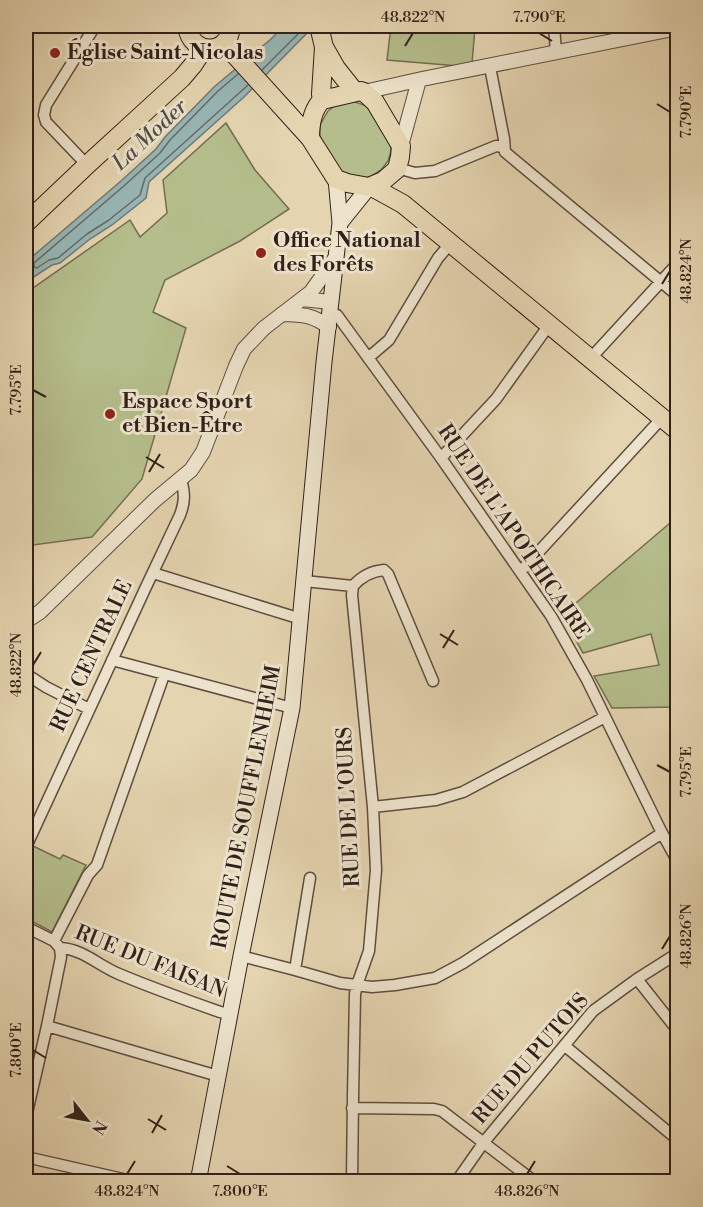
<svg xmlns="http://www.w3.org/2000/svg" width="703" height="1207" font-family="'Libre Bodoni',serif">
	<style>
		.green { fill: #b4bd8b; stroke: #726e52; stroke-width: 1.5 }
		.water { fill: #98b6b5; stroke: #6f7a77; stroke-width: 1.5 }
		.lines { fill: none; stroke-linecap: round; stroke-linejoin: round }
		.shore { stroke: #646b68; stroke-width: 1.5 }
		.minor-casing { stroke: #5e4d40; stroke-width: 13 }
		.tertiary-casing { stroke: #5e4d40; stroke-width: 16 }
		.secondary-casing { stroke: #31201a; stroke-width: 17 }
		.primary-casing { stroke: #31201a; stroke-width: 20 }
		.minor { stroke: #ede3cc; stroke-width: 10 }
		.tertiary { stroke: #ede3cc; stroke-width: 14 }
		.secondary { stroke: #ede3cc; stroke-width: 15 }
		.primary { stroke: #e4d4b0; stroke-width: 18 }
		.ticks { fill: none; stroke: #31201a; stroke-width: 2 }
		.poi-dot { fill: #8f2418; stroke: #ede3cc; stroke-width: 2 }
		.labels { text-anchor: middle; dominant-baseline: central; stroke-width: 6; stroke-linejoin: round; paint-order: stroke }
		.poi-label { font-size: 21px; font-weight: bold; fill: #31201a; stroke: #ede3cc; text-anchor: start }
		.street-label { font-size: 21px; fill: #31201a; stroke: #ede3cc }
		.water-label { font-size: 22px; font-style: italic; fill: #504d48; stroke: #ede3cc }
		.neatline { fill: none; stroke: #31201a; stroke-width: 2 }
		.ticks-label { font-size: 15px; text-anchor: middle; fill: #31201a }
	</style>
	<rect width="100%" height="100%" fill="#e4d4b0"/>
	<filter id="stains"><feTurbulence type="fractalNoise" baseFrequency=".00333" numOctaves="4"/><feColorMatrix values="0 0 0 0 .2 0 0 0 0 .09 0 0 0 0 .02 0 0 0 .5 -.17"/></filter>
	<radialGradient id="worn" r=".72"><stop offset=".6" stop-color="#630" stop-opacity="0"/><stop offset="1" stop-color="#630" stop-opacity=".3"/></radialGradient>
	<!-- green -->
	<path class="green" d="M391 26H546V28H475L472 63 459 66 387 60Z
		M352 101 367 106 391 146V151L388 161 381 170 370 177 362 178 343 173 336 165 322 141 320 136V125L328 111 337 104Z
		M226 123 255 170 289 209 240 241 165 280 153 312 186 328 142 479 92 537 26 546V293L130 220 140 237 167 213 163 180Z
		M677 517V707L612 708 594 676 659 665 651 634 583 653 562 615Z
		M33 846 60 859 63 855 86 865 52 932 26 918V860Z"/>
	<!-- water -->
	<path class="water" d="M284 26H314L244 97 149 182 146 198 112 225 90 239 60 263 52 265 26 282V262L121 181 156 149 165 137 214 87 271 39Z"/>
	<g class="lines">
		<!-- shore -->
		<path class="shore" d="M262 70 306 26
			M238 74 218 91 170 140 160 153 125 185 34 263V267L37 268 49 260 58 258 87 234 109 220 140 195 145 178 248 85"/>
		<defs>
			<path id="minor" d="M554 26 556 52
				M490 67 504 139 505 152 678 296
				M87 165 46 122 44 115 46 105 95 26
				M397 168 415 173 435 171 496 146 503 147
				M330 312 337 315 441 458 551 616 587 680 662 833 678 862
				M368 358 389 340 438 258 450 244
				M590 359 678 263
				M441 458 496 399 549 325
				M521 571 662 418
				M153 573 301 619
				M304 581 353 586 352 595 373 807 376 870 369 951 357 985 355 994 353 1097 352 1182
				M353 586C361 577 372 571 384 570L388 574 433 681
				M112 660 292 708
				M26 674 46 687 89 709
				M373 807 436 800 463 792 605 717
				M26 847 145 589 180 515C185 502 185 493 181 480
				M26 927 54 941 60 948C83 949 99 966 119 974 152 988 186 1000 220 1012L230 1014
				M54 941 88 875 97 865 164 675
				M241 956 295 970 340 983 372 987 395 985 435 978 463 963 662 833
				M295 970 310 878
				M637 979 678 1031
				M47 1026 218 1076
				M565 1046 678 1140
				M352 1108 434 1109 442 1111 535 1182
				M26 1117 47 1026 61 957 60 948
				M26 1157 136 1182
				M456 1182 484 1142 593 1011 637 979 678 953"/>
			<path id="tertiary" d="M364 92 422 79 678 28
				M401 146 419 80
				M302 299 331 302
				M282 314C303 315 311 314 329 327
				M26 621 40 612 155 500 191 470 203 452 236 366 244 349 264 328 311 292 336 257"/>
			<path id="secondary" d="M340 223 369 187
				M198 1182 241 956 292 708 324 362 340 223 336 179"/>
			<path id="primary" d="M187 26C191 57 230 55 231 26
				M319 26 324 47 336 68 355 92
				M224 43 310 138 336 179 347 183 369 187 383 181 397 169 400 157 401 146 375 102 364 92 361 91 322 100C312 110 310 125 310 138
				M322 100 321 94 324 47
				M372 187 403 204 678 431
				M26 223 87 165 182 78 193 65 204 48"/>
		</defs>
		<!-- minor casing -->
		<use href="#minor" class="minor-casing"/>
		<!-- tertiary casing -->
		<use href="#tertiary" class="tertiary-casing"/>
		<!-- secondary casing -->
		<use href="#secondary" class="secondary-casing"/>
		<!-- primary casing -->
		<use href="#primary" class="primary-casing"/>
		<!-- minor -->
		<use href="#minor" class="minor"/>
		<!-- tertiary -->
		<use href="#tertiary" class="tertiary"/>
		<!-- secondary -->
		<use href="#secondary" class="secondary"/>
		<!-- primary -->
		<use href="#primary" class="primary"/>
	</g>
	<!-- ticks -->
	<path class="ticks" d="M539 33 552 41M405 46 413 33M657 104 670 112M662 284 670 271M33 390 46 397M146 457 164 468M149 472 160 454M440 634 458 645M443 648 454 630M33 665 41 652M657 765 670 772M662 949 670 936M33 1050 46 1058M148 1119 166 1130M152 1133 162 1115M227 1166 240 1174M127 1174 135 1161M527 1174 535 1161"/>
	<!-- markers -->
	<g class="poi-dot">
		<circle cx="55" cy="53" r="6"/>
		<circle cx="261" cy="253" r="6"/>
		<circle cx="110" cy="414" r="6"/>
	</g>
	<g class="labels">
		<!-- poi labels -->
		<g class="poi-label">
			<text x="67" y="53">Église Saint-Nicolas</text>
			<text x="273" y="241">Office National<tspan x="273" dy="24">des Forêts</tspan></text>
			<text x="122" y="402">Espace Sport<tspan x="122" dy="24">et Bien-Être</tspan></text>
		</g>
		<!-- street labels -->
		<g class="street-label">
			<text transform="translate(513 532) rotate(56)">RUE DE L'APOTHICAIRE</text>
			<text transform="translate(92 656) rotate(-65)">RUE CENTRALE</text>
			<text transform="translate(247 807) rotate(-79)">ROUTE DE SOUFFLENHEIM</text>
			<text transform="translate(349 807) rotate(-93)">RUE DE L'OURS</text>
			<text transform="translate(150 962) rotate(22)">RUE DU FAISAN</text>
			<text transform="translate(531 1059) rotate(-49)">RUE DU PUTOIS</text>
		</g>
		<!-- water labels -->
		<g class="water-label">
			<text transform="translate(150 135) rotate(-43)">La Moder</text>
		</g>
	</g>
	<!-- margin -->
	<rect width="703" height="1207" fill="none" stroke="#e4d4b0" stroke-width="66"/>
	<!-- north arrow -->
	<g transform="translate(87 1120) rotate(121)" stroke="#ede3cc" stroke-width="4.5" paint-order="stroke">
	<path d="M0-4.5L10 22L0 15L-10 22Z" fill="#31201a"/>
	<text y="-9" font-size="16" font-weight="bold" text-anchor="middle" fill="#31201a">N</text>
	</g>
	<rect x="33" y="33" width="637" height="1141" class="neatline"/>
	<g class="ticks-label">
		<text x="413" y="22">48.822°N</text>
		<text x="539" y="22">7.790°E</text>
		<text transform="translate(686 112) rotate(-90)" y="5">7.790°E</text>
		<text transform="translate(686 271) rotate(-90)" y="5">48.824°N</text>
		<text transform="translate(16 390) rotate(-90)" y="5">7.795°E</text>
		<text transform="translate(16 665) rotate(-90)" y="5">48.822°N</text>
		<text transform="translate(686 772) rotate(-90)" y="5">7.795°E</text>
		<text transform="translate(686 936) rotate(-90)" y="5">48.826°N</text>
		<text transform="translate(16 1050) rotate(-90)" y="5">7.800°E</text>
		<text x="127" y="1196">48.824°N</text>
		<text x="240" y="1196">7.800°E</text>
		<text x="527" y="1196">48.826°N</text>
	</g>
	<rect width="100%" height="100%" filter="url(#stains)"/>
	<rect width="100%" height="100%" fill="url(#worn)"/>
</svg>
